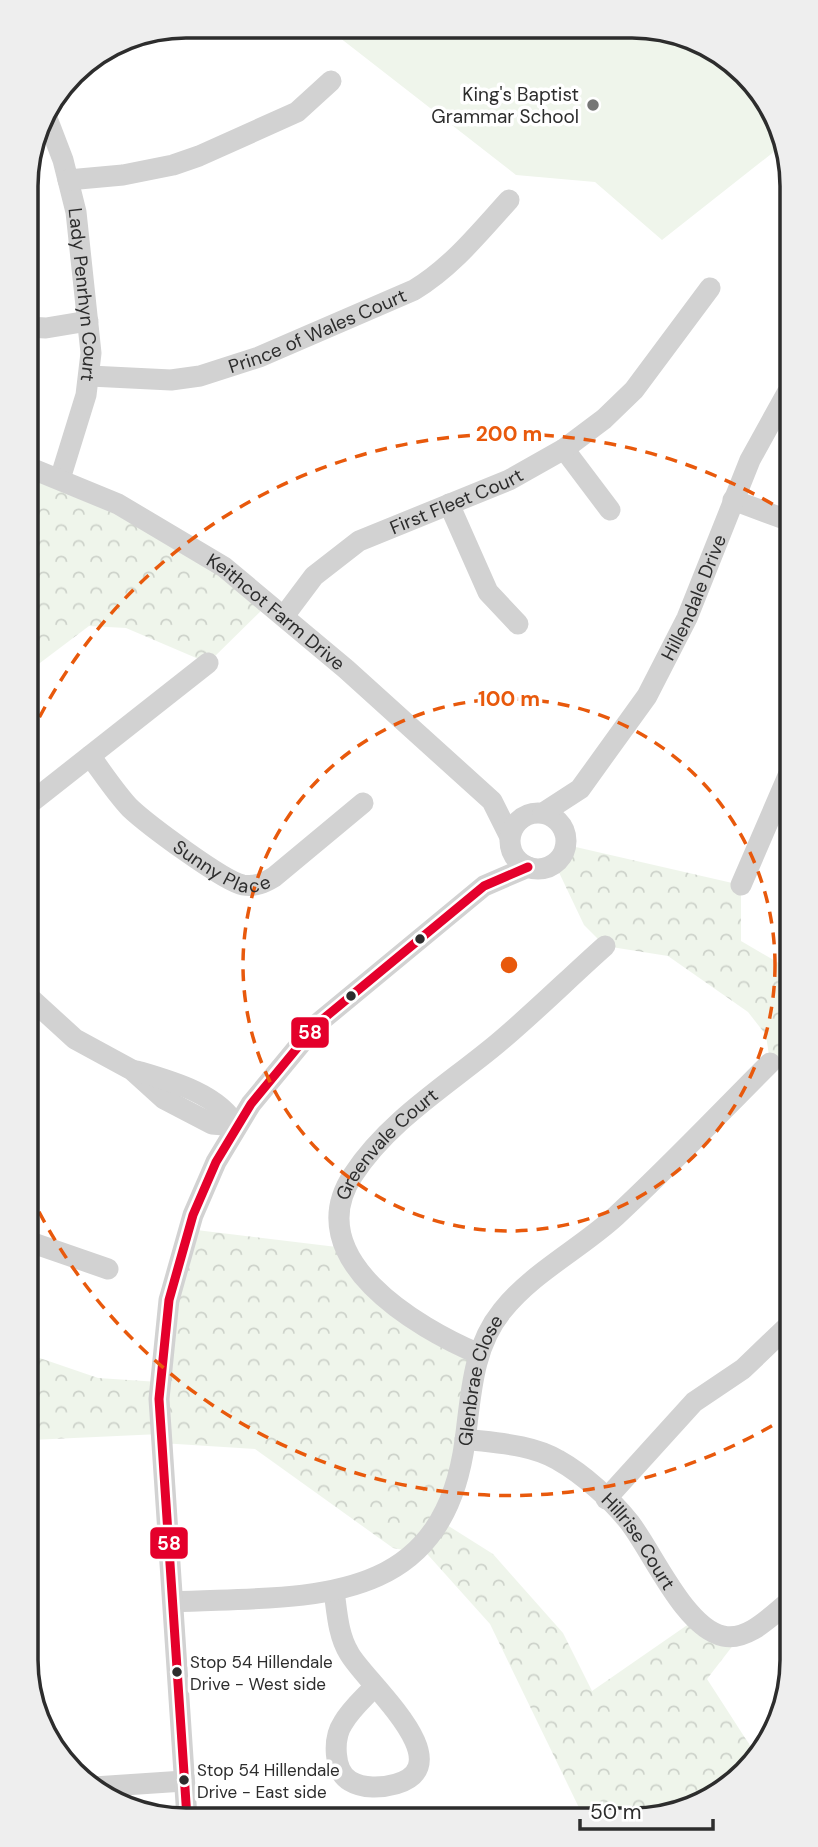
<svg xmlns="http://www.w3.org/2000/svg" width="818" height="1847" font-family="'DM Sans',sans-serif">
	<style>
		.grass { fill: #eff5eb }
		.forest { fill: url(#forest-crowns) }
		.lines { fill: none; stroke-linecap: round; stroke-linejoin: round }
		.minor { stroke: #d2d2d2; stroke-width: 21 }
		.bus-1-casing { stroke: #fff; stroke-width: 14 }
		.bus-1 { stroke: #e4002b; stroke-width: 9 }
		.ring { fill: none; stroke: #e8590c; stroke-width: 3.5; stroke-dasharray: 12 9 }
		.poi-dot { fill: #767676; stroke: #fff; stroke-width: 2.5 }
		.bus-dot { fill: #2d2d2d; stroke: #fff; stroke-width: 2.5 }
		.labels { text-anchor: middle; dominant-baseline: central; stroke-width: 7; stroke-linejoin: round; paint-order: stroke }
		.bus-label { font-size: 17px; fill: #2d2d2d; stroke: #fff; text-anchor: start }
		.poi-label { font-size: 19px; fill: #2d2d2d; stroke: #fff; text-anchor: end }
		.street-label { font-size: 19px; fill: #2d2d2d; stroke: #fff }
		.rim { fill: none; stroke: #2d2d2d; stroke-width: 3.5 }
		.centre { fill: #e8590c; stroke: #fff; stroke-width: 3.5 }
		.ring-label { font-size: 21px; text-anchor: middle; font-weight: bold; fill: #e8590c; stroke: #fff; stroke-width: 7; stroke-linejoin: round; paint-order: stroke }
		.line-badge { stroke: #fff; stroke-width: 2.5 }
		.badge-label { font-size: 19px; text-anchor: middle; font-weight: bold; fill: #fff }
	</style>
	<defs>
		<pattern id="forest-crowns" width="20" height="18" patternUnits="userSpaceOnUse" patternTransform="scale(1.75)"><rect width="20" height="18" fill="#eff5eb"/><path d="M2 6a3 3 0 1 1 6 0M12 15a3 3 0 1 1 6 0" fill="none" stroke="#cdd2ca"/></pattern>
	</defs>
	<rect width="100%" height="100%" fill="#fff"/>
	<!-- grass -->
	<path class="grass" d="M326 27 662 29 737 66 785 143 662 240 595 182 516 175Z"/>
	<!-- forest -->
	<path class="forest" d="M28 467 81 487 269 603 208 663 126 628 89 626 28 672Z
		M567 845 741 885V941L789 969V1068L770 1063 766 1035 748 1012 668 956 605 946 584 925 555 864Z
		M188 1229 345 1248 361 1273 479 1354 461 1467 414 1552 393 1548 255 1449 161 1443 160 1434 31 1440V1355L98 1378 159 1382Z
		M439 1520 493 1554 563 1633 592 1691 696 1619 741 1635 707 1679 758 1758 673 1815 583 1816 490 1624 420 1546Z"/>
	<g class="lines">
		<!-- minor -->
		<g class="minor">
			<path id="s1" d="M45 113 63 160 76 212 91 353 86 395 60 479"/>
			<path d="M68 180 123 175 173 165 199 156 297 112 331 81"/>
			<path d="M27 327 46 328 88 321"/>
			<path id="s2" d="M90 376 171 380 200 376 259 357 414 290C452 267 479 233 509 200"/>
			<path d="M564 449 610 510"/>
			<path id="s3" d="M28 467 118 504 224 567 346 669 492 801 510 837"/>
			<path d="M733 500 787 520"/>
			<path d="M449 504 488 592 518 624"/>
			<path id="s4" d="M284 616 314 576 359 541 509 480 564 449 604 419 634 390 710 288"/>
			<path id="s5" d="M90 756C103 773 115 792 130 808 147 824 223 881 243 885 255 887 264 883 274 877L363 803"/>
			<path d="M29 804 208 663"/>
			<circle cx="538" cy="841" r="28"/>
			<path id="s6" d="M543 813 580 789 647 696 687 618 750 460 787 393"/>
			<path d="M741 885 788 776"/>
			<path d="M29 997 75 1039 132 1070 164 1099 212 1124 236 1126"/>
			<path d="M137 1071C171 1081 219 1094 236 1126"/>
			<path d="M30 1242 108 1269"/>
			<path id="s7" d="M479 1354C417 1328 298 1258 353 1175 389 1120 449 1084 498 1043 535 1012 569 978 605 946"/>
			<path id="s8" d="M465 1439C495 1443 531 1444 558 1460 583 1474 612 1500 630 1523 653 1553 685 1628 723 1636 748 1642 773 1614 791 1600"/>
			<path d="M606 1499 694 1402 743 1369 790 1324"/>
			<path d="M334 1591C337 1612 338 1635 349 1653 363 1680 464 1764 396 1784 382 1788 363 1789 350 1781 333 1771 333 1738 343 1723 351 1709 364 1698 375 1686"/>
			<path id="s9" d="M173 1602C306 1595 442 1612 465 1441 471 1396 472 1348 502 1311 533 1272 580 1249 616 1216 669 1167 719 1114 770 1063"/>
			<path d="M94 1787 184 1781"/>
			<path d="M187 1818 159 1399 169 1300 193 1215 216 1162 251 1104 317 1024 484 886 528 867"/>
		</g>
		<defs>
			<path id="bus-1" d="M187 1818 159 1399 169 1300 193 1215 216 1162 251 1104 317 1024 484 886 528 867"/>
		</defs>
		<!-- bus-1 casing -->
		<use href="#bus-1" class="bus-1-casing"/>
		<!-- bus-1 -->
		<use href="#bus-1" class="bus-1"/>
	</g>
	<!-- distance rings -->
	<g class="ring">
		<circle cx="509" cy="965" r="266"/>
		<path d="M790 1415A531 531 0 0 1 32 1198M30 736A531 531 0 0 1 786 512"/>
	</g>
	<!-- markers -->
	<circle class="poi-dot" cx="593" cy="105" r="7"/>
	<g class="bus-dot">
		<circle cx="420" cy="939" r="6"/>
		<circle cx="351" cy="996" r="6"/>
		<circle cx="177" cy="1672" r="6"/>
		<circle cx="184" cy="1780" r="6"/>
	</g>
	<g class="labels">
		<!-- bus labels -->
		<g class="bus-label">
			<text x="190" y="1662">Stop 54 Hillendale<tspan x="190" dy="22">Drive - West side</tspan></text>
			<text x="197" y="1770">Stop 54 Hillendale<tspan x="197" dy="22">Drive - East side</tspan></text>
		</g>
		<!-- poi labels -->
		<g class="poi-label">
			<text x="579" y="94">King's Baptist<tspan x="579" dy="22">Grammar School</tspan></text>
		</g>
		<!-- street labels -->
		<g class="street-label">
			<text stroke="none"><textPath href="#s1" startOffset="187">Lady Penrhyn Court</textPath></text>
			<text stroke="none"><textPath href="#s2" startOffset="236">Prince of Wales Court</textPath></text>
			<text stroke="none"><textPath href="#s4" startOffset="212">First Fleet Court</textPath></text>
			<text stroke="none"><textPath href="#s6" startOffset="268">Hillendale Drive</textPath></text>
			<text stroke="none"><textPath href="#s3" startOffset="289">Keithcot Farm Drive</textPath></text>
			<text stroke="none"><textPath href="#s5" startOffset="177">Sunny Place</textPath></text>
			<text stroke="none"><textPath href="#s7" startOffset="296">Greenvale Court</textPath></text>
			<text stroke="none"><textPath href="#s9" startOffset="439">Glenbrae Close</textPath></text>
			<text stroke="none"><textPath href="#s8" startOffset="212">Hillrise Court</textPath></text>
		</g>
	</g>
	<!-- crop -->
	<path d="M0 0H818V1847H0ZM186 38H632A148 148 0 0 1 780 186V1660A148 148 0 0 1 632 1808H186A148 148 0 0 1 38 1660V186A148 148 0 0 1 186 38Z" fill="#eee" fill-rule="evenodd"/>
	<path class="rim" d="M186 38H632A148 148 0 0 1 780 186V1660A148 148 0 0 1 632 1808H186A148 148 0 0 1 38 1660V186A148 148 0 0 1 186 38Z"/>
	<circle cx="509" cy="965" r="10" class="centre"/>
	<g class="ring-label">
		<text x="509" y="441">200 m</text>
		<text x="509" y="706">100 m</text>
	</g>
	<g class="line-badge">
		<rect x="290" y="1016" width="40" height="33" rx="7" fill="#e4002b"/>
		<rect x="149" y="1526" width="40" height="34" rx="7" fill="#e4002b"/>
	</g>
	<g class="badge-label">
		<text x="310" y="1039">58</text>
		<text x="169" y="1550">58</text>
	</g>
	<!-- scale -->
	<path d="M580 1819v10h133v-10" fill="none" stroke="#2d2d2d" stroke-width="3.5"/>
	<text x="590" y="1819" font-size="21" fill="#2d2d2d" stroke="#ffffff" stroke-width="5" paint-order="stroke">50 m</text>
</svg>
